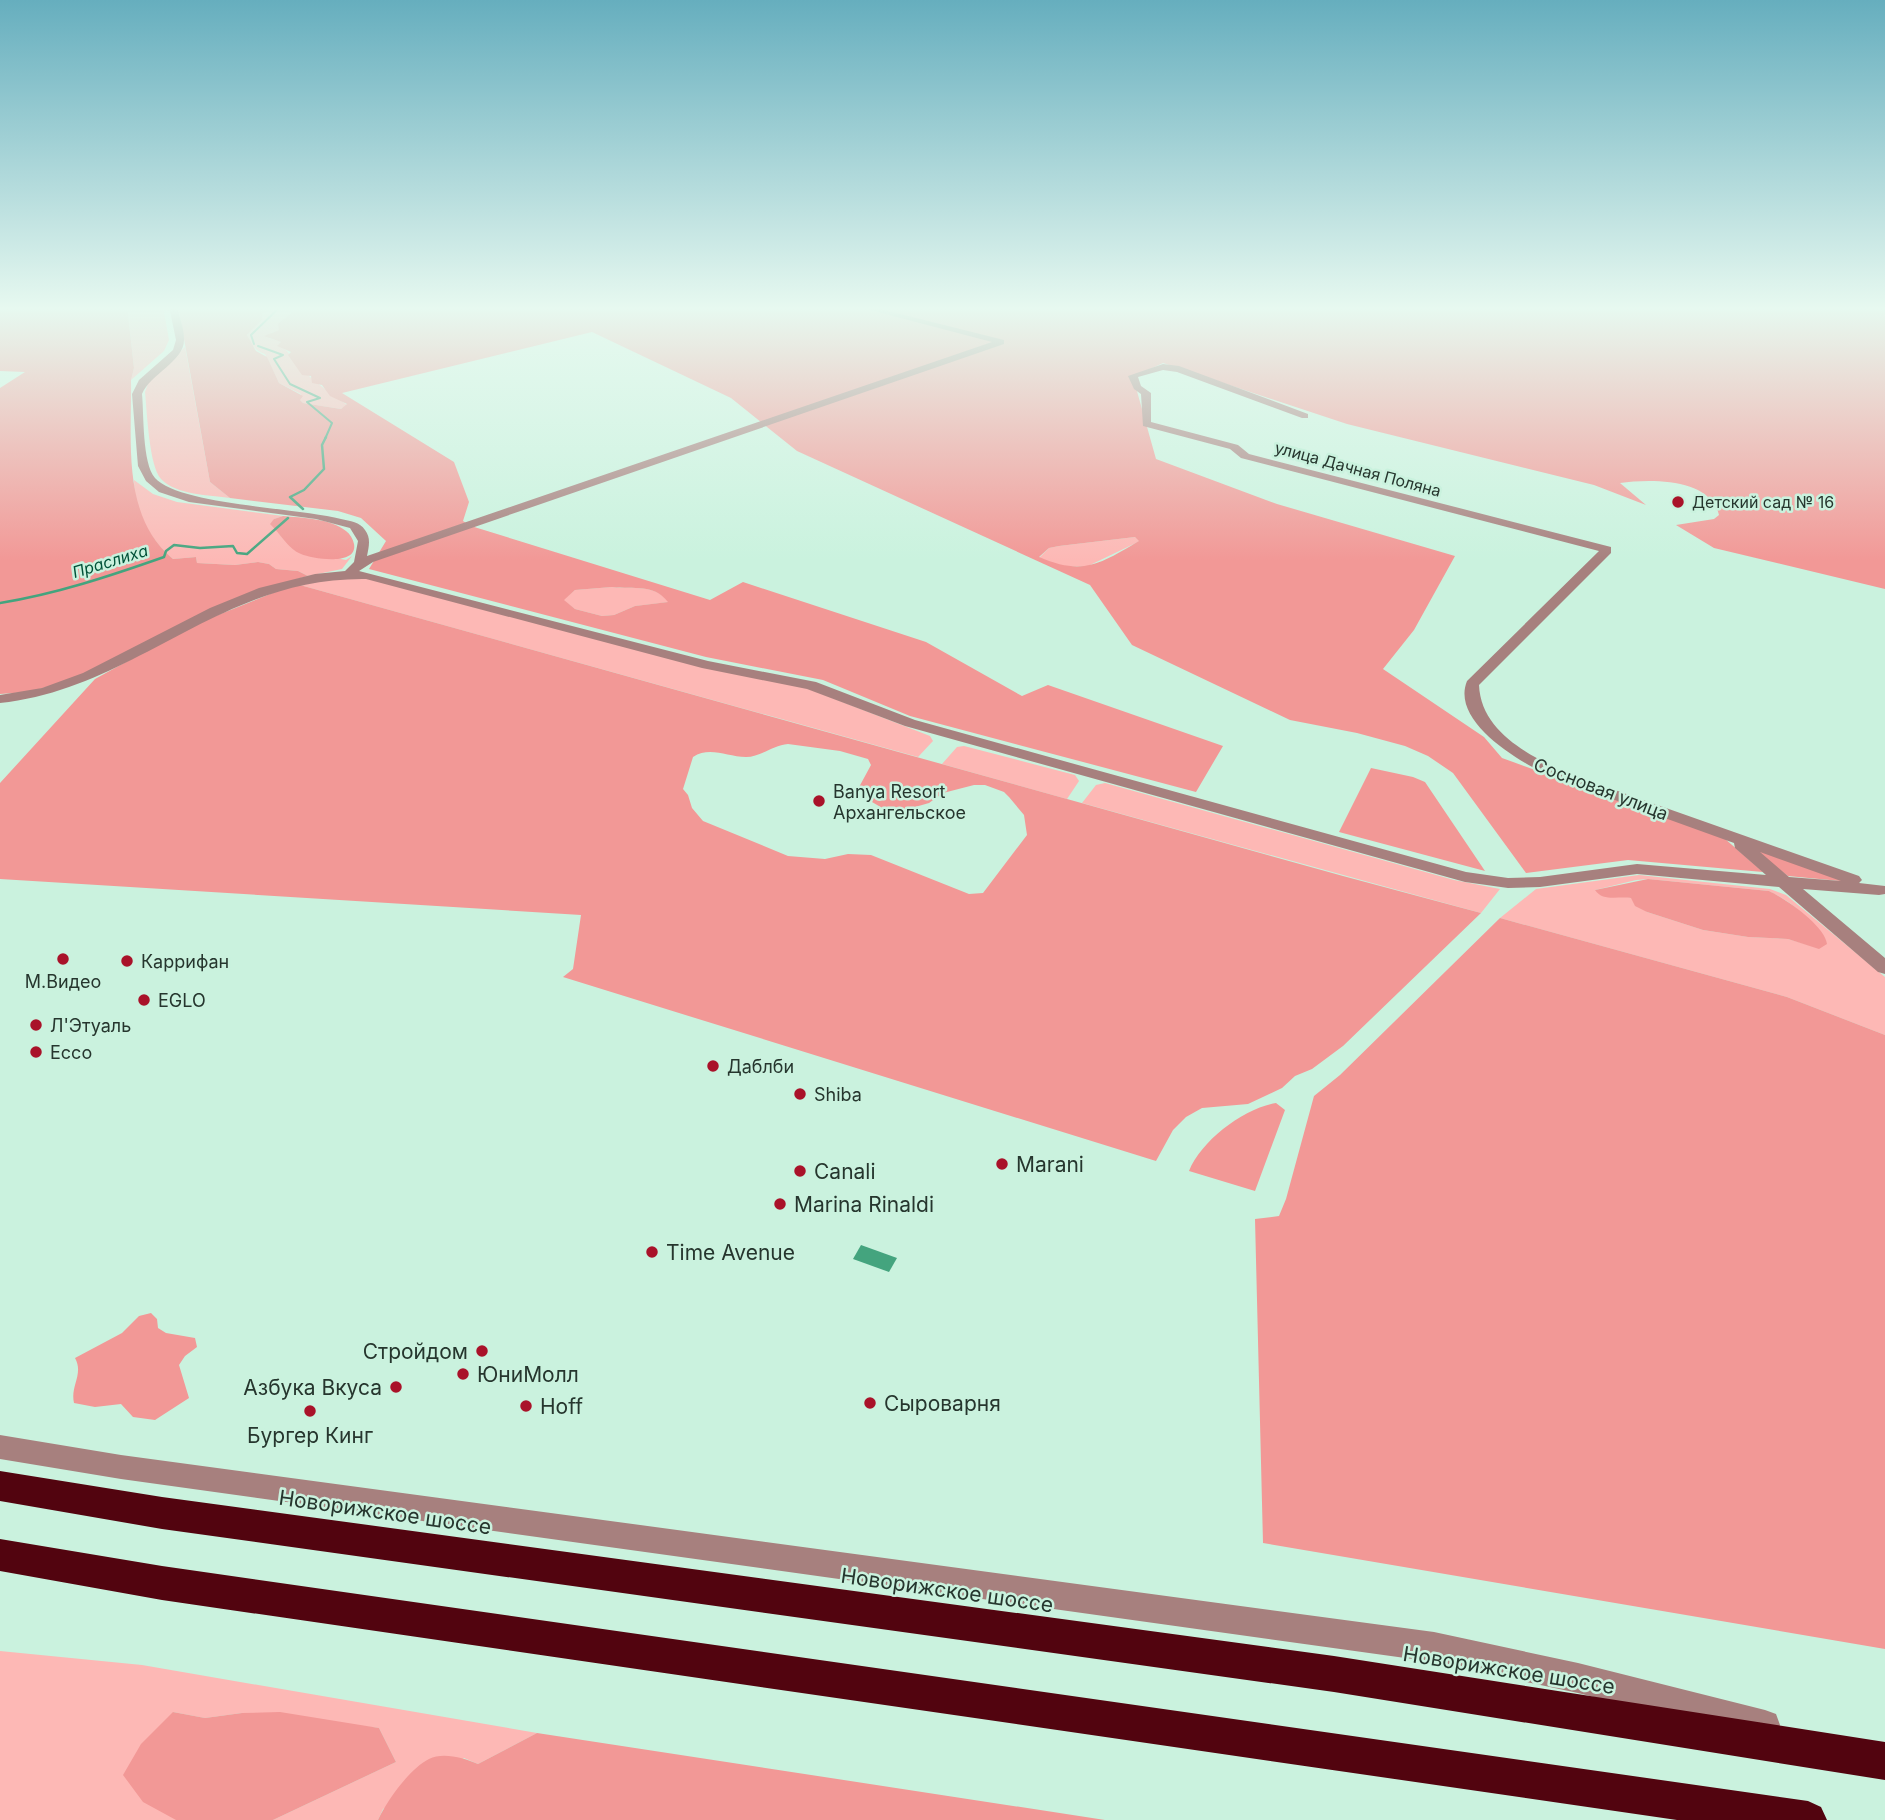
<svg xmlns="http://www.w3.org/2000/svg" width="1885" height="1820" font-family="Inter,sans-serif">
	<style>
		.green { fill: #fdb8b5; fill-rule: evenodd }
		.forest { fill: #f29896; fill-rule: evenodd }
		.water { fill: #44a47e }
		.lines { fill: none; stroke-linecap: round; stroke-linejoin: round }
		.stream-far1 { stroke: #44a47e; stroke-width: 2 }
		.stream { stroke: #44a47e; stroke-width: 2.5 }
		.minor { fill: #a7807e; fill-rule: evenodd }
		.highway { fill: #52040f; fill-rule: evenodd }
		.poi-dot { fill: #a91229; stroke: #caf2de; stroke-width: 2.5 }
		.labels { text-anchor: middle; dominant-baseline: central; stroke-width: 5; stroke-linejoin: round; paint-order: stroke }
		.far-street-label { font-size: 16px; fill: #26362e; stroke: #caf2de }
		.far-poi-label { font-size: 16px; fill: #26362e; stroke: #caf2de; text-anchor: start }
		.far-water-label { font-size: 16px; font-style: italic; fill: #005238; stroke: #caf2de }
		.street-label { font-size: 18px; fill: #26362e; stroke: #caf2de }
		.poi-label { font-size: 18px; fill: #26362e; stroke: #caf2de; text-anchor: start }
		.near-poi-label { font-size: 21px; fill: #26362e; stroke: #caf2de; text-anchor: start }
		.near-street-label { font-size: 21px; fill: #26362e; stroke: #caf2de }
	</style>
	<rect width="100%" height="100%" fill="#caf2de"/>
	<!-- green -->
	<path class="green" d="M127 306H163L169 340 164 351 131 380 134 368Z
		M276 306H299L285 318 280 330 271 333 269 338 282 342 278 345C293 353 289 358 300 368 315 382 330 393 347 405L341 409 303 403 300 400 301 394 279 383 265 354C255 351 251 344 247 335L262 320V314Z
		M185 347 210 482 230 498C210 495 176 495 161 479 149 466 147 411 145 392L149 381Z
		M134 480 153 494 177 502 283 516 274 519C277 551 320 555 346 560L352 556 342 569 308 576 298 571 276 569 269 564 258 562 235 565 197 563 196 557 173 559C150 540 134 511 134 480Z
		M1135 537 1140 541 1088 566 1062 567 1039 558 1049 548 1059 546Z
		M366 578 799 685 930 736 933 741 918 757 300 585 327 579Z
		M612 587C635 590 653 583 669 602L635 606 614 615 602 616 575 609 563 600 575 590Z
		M964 746 1075 775 1079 781 1067 799 942 764 957 747Z
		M1105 783 1454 880 1500 889 1481 913 1082 803 1096 785Z
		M1639 875 1770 889 1786 895 1885 977V1035L1787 997 1500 918 1536 889ZM1648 879 1769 891C1800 907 1808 916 1819 948L1788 939 1748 937 1703 930 1647 912 1632 898 1595 890 1636 880Z
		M0 1651 142 1665 537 1733 478 1764 464 1758 383 1809 378 1820H273L396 1762 379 1728 242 1713 205 1718 173 1712 176 1820H0Z"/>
	<!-- forest -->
	<path class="forest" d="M0 306H127L134 368 131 380C132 441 121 516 173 559L196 557 197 563 235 565 258 562 269 564 276 569 298 571 308 576 290 581 80 678 28 692 0 694V388L25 372 0 371Z
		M178 306H276L262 314V320L247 335 256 351 267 357 279 383 303 396 300 400 303 403 341 409 347 404 330 396 322 385 312 383 311 376 302 375 288 355 291 352 277 346 281 342 264 336 279 330 278 324 299 306H1797L1885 308V589L1714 548 1676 525 1714 519 1719 515C1710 478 1651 479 1620 483L1646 505 1594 485 1347 424 1163 363 1133 377 1156 459 1277 504 1455 556 1414 630 1383 669 1484 737 1502 758 1724 838 1763 872 1628 860 1526 873 1453 773 1428 756 1405 746 1357 733 1290 720 1132 645 1090 585 797 451 731 398 592 332 342 393 454 462 469 502 463 521 471 526 710 600 743 582 926 642 1022 696 1048 685 1223 746 1196 792 910 716 823 680 706 657 369 569 386 541 361 518 338 511 230 498 210 482ZM1135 537 1139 541C1100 564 1083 576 1039 557L1049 548 1059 546ZM612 587C635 590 653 583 668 602L635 606 614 615 602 616 575 609 564 600 575 590Z
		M283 516C302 518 330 518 346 531 350 534 353 539 354 544 358 566 313 559 301 554 288 549 280 533 270 524L274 519Z
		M300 585 1343 876 1481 913 1343 1046 1312 1069 1295 1076 1282 1088 1248 1104 1202 1108 1186 1117 1173 1130 1156 1161 563 977 573 969 581 915 0 879V783L95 679 193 625 280 590ZM788 744 840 751 868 759 871 765 858 789 860 795 884 809H908L929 803 943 793 974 785H985L1004 792 1009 797 1024 815 1027 835 983 893 969 894 871 855 848 854 825 859 788 856 703 821 692 808 688 795 683 789 693 757C710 746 727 757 746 757 761 757 773 745 788 744Z
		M1371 768 1413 777 1425 782 1485 871 1339 832Z
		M1745 844 1851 882 1788 876Z
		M1648 879 1769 891C1786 899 1825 926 1827 944L1819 949 1788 939 1748 937 1703 930 1647 912 1635 906 1631 898C1618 896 1603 902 1595 890Z
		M1500 918 1787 997 1885 1035V1649L1263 1543 1255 1219 1279 1216 1286 1199 1314 1096 1340 1075Z
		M1276 1103 1285 1110 1255 1191 1189 1171C1202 1140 1243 1109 1276 1103Z
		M151 1313 157 1319 158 1328 166 1333 195 1338 197 1347 185 1356 179 1365 189 1398 155 1420 133 1417 121 1404 95 1407 74 1403C70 1386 84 1374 75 1358L122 1333 139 1316Z
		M173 1712 205 1718 242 1713 280 1712 379 1728 396 1762 273 1820H176L143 1802 123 1775 141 1744Z
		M537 1733 1105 1820H378C387 1801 409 1769 429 1759 443 1752 464 1758 478 1764Z"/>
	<!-- water -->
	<path class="water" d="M861 1245 897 1258 889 1272 853 1259Z"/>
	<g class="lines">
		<!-- stream-far1 -->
		<path class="stream-far1" d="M254 344 251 335 281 306
			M258 346 283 355 274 359 290 384 320 398 307 402 332 423 325 439"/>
		<!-- stream -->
		<path class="stream" d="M303 509 290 497 304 490 324 469 322 445 326 437
			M0 603C56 594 110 576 164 557L166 551 174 545 200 548 233 546 237 553 247 554 288 518"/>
		<!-- minor -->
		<path class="minor" d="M169 306H177C179 316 184 328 184 339 185 361 150 374 142 394 144 414 142 463 155 478 179 505 300 508 341 519 350 521 360 522 365 530 371 538 369 546 367 556L992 342 855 306H868L1004 340V344L373 562 359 571 708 661 816 682 915 720 1466 872 1508 878 1540 877 1637 864 1766 875 1735 848 1734 843 1554 778C1523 764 1450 723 1467 681L1599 551 1241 458 1230 449 1143 426 1141 394 1134 389 1128 376 1163 364 1179 366 1308 414V418H1302L1177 372 1163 370 1138 377 1141 386 1151 393V422L1238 445 1249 454 1611 547V553L1479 685C1481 731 1527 754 1564 772L1859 876 1862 880 1859 883 1885 886V894L1879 895 1803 889 1885 958V974L1878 972 1779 887 1637 874 1540 887 1508 888 1465 882 905 726 807 689 702 668 366 579C220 577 136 689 0 703V695L42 688 83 673 210 608 259 588 315 574 345 571 354 562 358 541 350 528 316 519 189 502 159 492 146 481 138 466 132 394 139 380 173 350 176 340ZM1760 852 1841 881 1789 877Z
			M0 1435 121 1455 1434 1632 1578 1663 1765 1710 1776 1714 1780 1725 1776 1736 1765 1740 1578 1693 1434 1662 121 1479 0 1459Z"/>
		<!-- highway -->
		<path class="highway" d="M0 1471 162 1497 1334 1656 1885 1742V1780L1334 1692 162 1529 0 1501Z
			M0 1539 162 1566 1808 1801 1821 1807 1827 1820H1677L162 1600 0 1571Z"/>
	</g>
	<!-- sky -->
	<linearGradient id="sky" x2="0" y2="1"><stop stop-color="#66aebe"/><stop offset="0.55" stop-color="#e7f9f0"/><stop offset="1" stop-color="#e7f9f0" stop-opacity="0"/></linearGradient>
	<rect width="1885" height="561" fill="url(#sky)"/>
	<!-- markers -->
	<g class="poi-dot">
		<circle cx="1678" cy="502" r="7"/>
		<circle cx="819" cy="801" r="7"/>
		<circle cx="63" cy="959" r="7"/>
		<circle cx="127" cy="961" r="7"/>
		<circle cx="144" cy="1000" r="7"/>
		<circle cx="36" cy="1025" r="7"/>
		<circle cx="36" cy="1052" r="7"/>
		<circle cx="713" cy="1066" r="7"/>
		<circle cx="800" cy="1094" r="7"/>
		<circle cx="1002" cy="1164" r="7"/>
		<circle cx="800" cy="1171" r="7"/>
		<circle cx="780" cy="1204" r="7"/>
		<circle cx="652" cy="1252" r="7"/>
		<circle cx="482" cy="1351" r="7"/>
		<circle cx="463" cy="1374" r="7"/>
		<circle cx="396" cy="1387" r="7"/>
		<circle cx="870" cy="1403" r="7"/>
		<circle cx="526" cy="1406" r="7"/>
		<circle cx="310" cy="1411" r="7"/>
	</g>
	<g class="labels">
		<!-- far-street labels -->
		<g class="far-street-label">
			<text transform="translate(1358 469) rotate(15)">улица Дачная Поляна</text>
		</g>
		<!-- far-poi labels -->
		<g class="far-poi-label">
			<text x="1692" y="502">Детский сад № 16</text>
		</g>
		<!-- far-water labels -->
		<g class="far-water-label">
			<text transform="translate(110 561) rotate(-17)">Праслиха</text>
		</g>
		<!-- street labels -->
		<g class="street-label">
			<text transform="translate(1601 789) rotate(21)">Сосновая улица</text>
		</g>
		<!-- poi labels -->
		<g class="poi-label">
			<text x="833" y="791">Banya Resort<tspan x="833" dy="21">Архангельское</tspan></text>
			<text x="141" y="961">Каррифан</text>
			<text x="63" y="981" text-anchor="middle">М.Видео</text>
			<text x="158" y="1000">EGLO</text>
			<text x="50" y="1025">Л'Этуаль</text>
			<text x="50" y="1052">Ecco</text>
			<text x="727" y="1066">Даблби</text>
			<text x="814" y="1094">Shiba</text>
		</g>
		<!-- near-poi labels -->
		<g class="near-poi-label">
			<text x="1016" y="1164">Marani</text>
			<text x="814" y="1171">Canali</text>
			<text x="794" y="1204">Marina Rinaldi</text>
			<text x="666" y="1252">Time Avenue</text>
			<text x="468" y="1351" text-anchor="end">Стройдом</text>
			<text x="477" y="1374">ЮниМолл</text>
			<text x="382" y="1387" text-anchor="end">Азбука Вкуса</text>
			<text x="884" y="1403">Сыроварня</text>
			<text x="540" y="1406">Hoff</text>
			<text x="310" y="1435" text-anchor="middle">Бургер Кинг</text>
		</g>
		<!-- near-street labels -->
		<g class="near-street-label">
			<text transform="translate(385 1512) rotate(8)">Новорижское шоссе</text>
			<text transform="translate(947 1590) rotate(8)">Новорижское шоссе</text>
			<text transform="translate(1509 1670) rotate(9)">Новорижское шоссе</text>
		</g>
	</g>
</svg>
